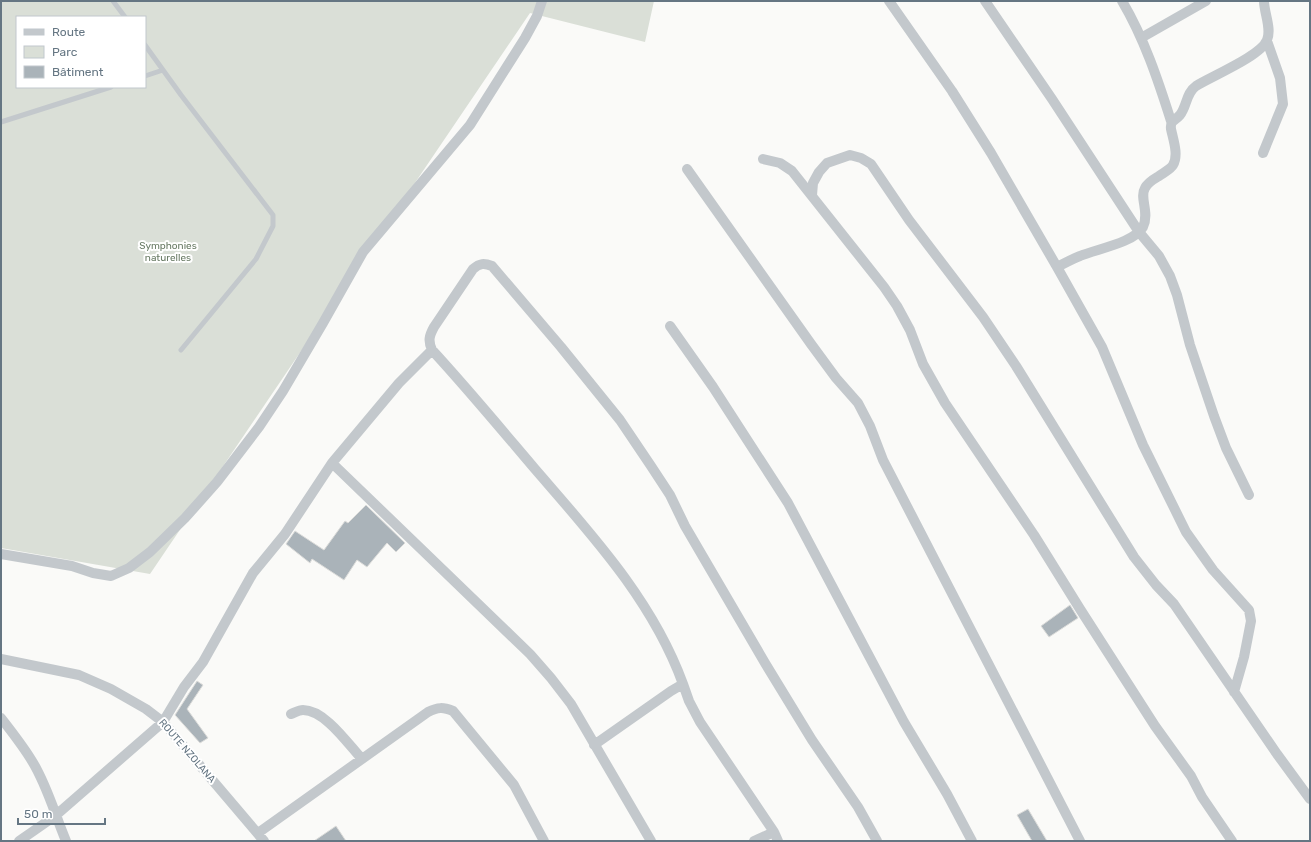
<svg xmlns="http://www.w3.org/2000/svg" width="1311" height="842" font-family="Rubik,sans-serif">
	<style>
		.green { fill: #dadfd7; fill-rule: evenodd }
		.building { fill: #aab3b9; stroke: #dcdcda }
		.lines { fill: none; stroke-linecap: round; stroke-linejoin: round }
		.service { stroke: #c3c8cc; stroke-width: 5 }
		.minor { stroke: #c3c8cc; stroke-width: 10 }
		.labels { text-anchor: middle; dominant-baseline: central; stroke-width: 4; stroke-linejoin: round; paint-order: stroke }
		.park-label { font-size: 10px; fill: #687a64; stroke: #fff }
		.street-label { font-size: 10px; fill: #657683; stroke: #fff }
	</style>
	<rect width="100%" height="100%" fill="#fafaf8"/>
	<!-- green -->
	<path class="green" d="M1 1H654L645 42 530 13 150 574 1 548ZM17 17H145V87H17Z"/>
	<!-- building -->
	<path class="building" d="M366 505 405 543 396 552 387 543 367 567 357 560 344 580 312 559 310 563 286 544 295 531 324 550 345 521 348 523Z
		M1070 605 1078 618 1049 637 1041 626Z
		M197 681 203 685 187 709 208 738 200 743 175 715Z
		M1028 809 1047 841H1032L1017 815Z
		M336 826 346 841H314Z"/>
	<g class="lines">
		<!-- service -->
		<path class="service" d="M113 1 125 17
			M145 45 181 95 273 215V226L256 259 181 350
			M145 76 163 70
			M1 122 111 87"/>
		<!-- minor -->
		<path class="minor" d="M889 1 952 91 991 153 1057 267 1102 347 1143 445 1186 532 1213 570 1249 610 1251 621 1244 657 1234 692
			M985 1 1052 99 1139 232 1159 256 1170 276 1177 295 1190 345 1214 416 1226 448 1249 495
			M1122 1C1144 38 1158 80 1171 121
			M1141 38 1206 1
			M1263 153 1283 104 1280 78 1267 41
			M763 159 780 163 792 171 884 287 897 306 910 330 923 364 945 403 1034 535 1080 609 1155 726 1191 776 1202 797 1232 841
			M687 169 811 344 836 378 858 403 870 426 883 460 1080 841
			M812 195 813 183 819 172 827 163 850 155 861 158 871 164 909 220 983 317 1016 366 1134 557 1156 585 1174 604 1277 754 1310 799
			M1057 267C1065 263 1072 259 1080 256 1096 249 1134 243 1143 227 1150 212 1139 198 1145 188 1148 182 1154 179 1159 176 1163 173 1171 169 1173 165 1179 155 1173 139 1171 129 1170 120 1175 121 1180 115 1187 106 1186 93 1196 86 1212 76 1261 56 1267 40 1272 29 1264 13 1264 1
			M670 326 713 387 788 503 904 722 947 794 972 841
			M332 463 530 654 551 678 571 704 651 841
			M1 554 72 566 93 573 111 576 129 568 150 552 185 518 217 482 259 427 283 391 323 323 363 252 470 125 525 38 537 16 542 1
			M1 659 79 675 111 689 146 709 163 722 264 841
			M683 684 689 701 700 722 774 832
			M291 714C294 713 299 710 303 710 325 710 348 744 362 759
			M1 718C12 732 23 746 32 761 47 785 55 815 66 841
			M594 745 671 691 683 684C653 601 592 535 535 469 501 429 467 388 432 350 428 341 429 336 434 327L473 269C480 263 484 263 492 266L561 347 620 420 651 466 670 495 685 526 765 663 812 740 858 807 877 841
			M258 833 428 712C438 707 443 707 453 711L514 785 544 841
			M19 841 55 816 163 722 184 687 203 662 253 573 285 534 332 463 399 383 432 350
			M754 841 774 832 778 841"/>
	</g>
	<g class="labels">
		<!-- park labels -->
		<g class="park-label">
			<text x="168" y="246">Symphonies<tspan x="168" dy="12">naturelles</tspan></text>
		</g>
		<!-- street labels -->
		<g class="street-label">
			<text transform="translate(187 751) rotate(49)">ROUTE NZOLANA</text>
		</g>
	</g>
	<!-- border -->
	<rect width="1311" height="842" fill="none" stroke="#657683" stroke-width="4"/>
	<!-- legend -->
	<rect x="16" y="16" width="130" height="72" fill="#ffffff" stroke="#c1c8cd"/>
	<rect x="24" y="29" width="20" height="6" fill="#c3c8cc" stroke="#c1c8cd"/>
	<text x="52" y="36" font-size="12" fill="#657683">Route</text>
	<rect x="24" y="46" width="20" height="12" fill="#dadfd7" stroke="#c1c8cd"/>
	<text x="52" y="56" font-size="12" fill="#657683">Parc</text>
	<rect x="24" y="66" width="20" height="12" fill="#aab3b9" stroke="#c1c8cd"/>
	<text x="52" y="76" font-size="12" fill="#657683">Bâtiment</text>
	<!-- scale -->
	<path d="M18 818v6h87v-6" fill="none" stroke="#657683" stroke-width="2"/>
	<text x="24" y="818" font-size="12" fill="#657683" stroke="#ffffff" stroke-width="3" paint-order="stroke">50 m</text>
</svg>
